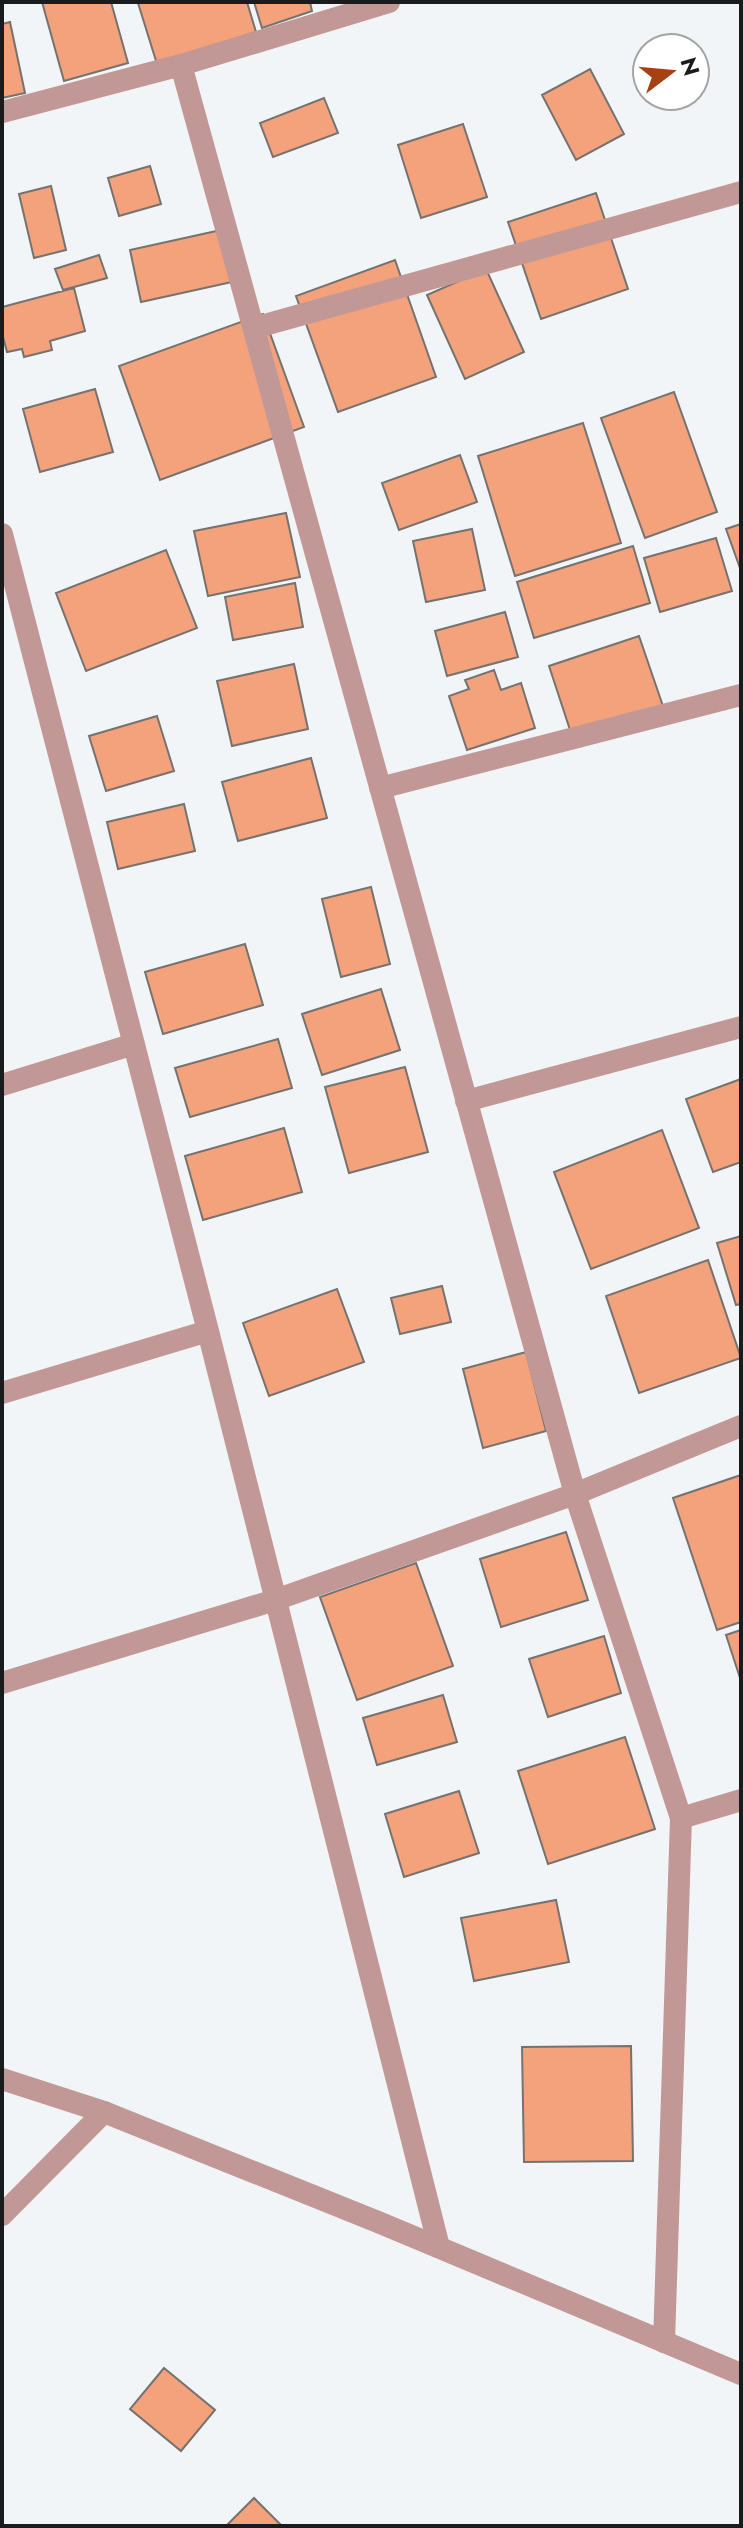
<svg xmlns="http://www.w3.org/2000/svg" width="743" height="2528" font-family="Jost,sans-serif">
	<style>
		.building { fill: #f4a27c; stroke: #757270; stroke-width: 2 }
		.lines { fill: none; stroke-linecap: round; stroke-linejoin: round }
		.minor { stroke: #c29896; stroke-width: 22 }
		.tertiary { stroke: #c29896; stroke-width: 22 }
	</style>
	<rect width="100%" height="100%" fill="#f2f5f7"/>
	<!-- building -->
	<path class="building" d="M42 2H111L128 63 64 81Z
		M247 2 256 32 157 64 138 3Z
		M254 2H310L312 11 262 28Z
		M10 22 25 93 2 98V24Z
		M590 69 624 134 576 160 542 95Z
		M324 98 338 133 273 157 260 123Z
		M463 124 487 197 421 218 398 145Z
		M150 166 161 204 119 216 108 178Z
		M51 186 66 250 34 258 19 194Z
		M596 193 628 289 541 319 508 222Z
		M221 230 232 282 141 302 130 250Z
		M99 255 107 278 63 290 55 269Z
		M395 260 436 377 338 412 296 296Z
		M486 269 524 352 465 379 427 295Z
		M74 288 85 331 50 341 52 350 24 357 22 349 7 352 2 333V307Z
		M263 314 304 427 160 480 119 366Z
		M95 389 113 452 40 472 23 409Z
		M674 392 717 512 645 538 601 418Z
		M583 423 621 543 515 576 478 456Z
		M460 455 477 502 399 530 382 483Z
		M286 513 300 577 208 596 194 531Z
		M741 524V571L726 529Z
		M472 529 485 590 426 602 413 541Z
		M716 538 732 591 660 612 644 558Z
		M633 546 650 603 534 638 517 582Z
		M166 550 197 628 86 671 56 593Z
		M295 583 303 627 233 640 225 597Z
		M505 612 518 657 447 676 435 631Z
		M639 636 665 712 574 742 549 666Z
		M294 664 308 729 232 746 217 681Z
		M494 670 501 690 521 683 535 728 467 750 449 696 469 689 465 680Z
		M157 716 174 771 106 791 89 736Z
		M311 758 327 818 238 841 222 782Z
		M184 804 195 851 118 869 107 822Z
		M371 887 390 964 341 977 322 899Z
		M245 944 263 1005 163 1034 145 972Z
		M381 989 400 1050 322 1075 302 1014Z
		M278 1039 292 1088 190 1117 175 1068Z
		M405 1067 428 1152 349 1173 325 1087Z
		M741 1079V1162L713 1172 686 1099Z
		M284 1128 302 1192 203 1220 185 1156Z
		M662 1130 699 1228 591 1269 554 1172Z
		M741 1236V1304L736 1305 717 1243Z
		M708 1260 741 1358 639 1393 606 1296Z
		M442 1286 451 1322 400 1334 391 1298Z
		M337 1289 364 1362 269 1396 243 1323Z
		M526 1352 546 1431 483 1448 463 1369Z
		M741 1475V1622L717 1630 673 1498Z
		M566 1532 588 1600 501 1627 480 1559Z
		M416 1563 453 1666 357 1700 320 1597Z
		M741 1630V1681L726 1635Z
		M604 1636 621 1693 548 1717 529 1659Z
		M443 1695 457 1742 377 1765 363 1718Z
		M625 1737 655 1829 548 1864 518 1771Z
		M459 1791 479 1853 404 1877 385 1814Z
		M556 1900 569 1962 474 1981 461 1918Z
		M631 2046 633 2161 524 2162 522 2047Z
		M164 2368 215 2410 181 2451 130 2409Z
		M254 2498 282 2526H226Z"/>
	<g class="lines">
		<!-- minor -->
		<path class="minor" d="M181 65 575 1494 681 1818
			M2 112 181 65 389 2
			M254 328 741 192
			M2 534 208 1331 439 2247
			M380 788 741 695
			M2 1085 134 1044
			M466 1101 741 1027
			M2 1393 208 1331
			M2 1683 275 1600 575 1494 741 1426
			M2 2215 104 2112
			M664 2342 681 1818 741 1800"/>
		<!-- tertiary -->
		<path class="tertiary" d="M2 2079 104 2112 378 2222 741 2374"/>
	</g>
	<!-- border -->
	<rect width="743" height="2528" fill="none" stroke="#1a1b1c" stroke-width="8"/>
	<!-- north arrow -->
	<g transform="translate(671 72) rotate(74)"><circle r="38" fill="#ffffff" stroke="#a3a4a4" stroke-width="2"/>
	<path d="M0-6L14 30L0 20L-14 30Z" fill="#a64211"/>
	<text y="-12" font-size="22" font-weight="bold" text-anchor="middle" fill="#1a1b1c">N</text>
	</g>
</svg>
